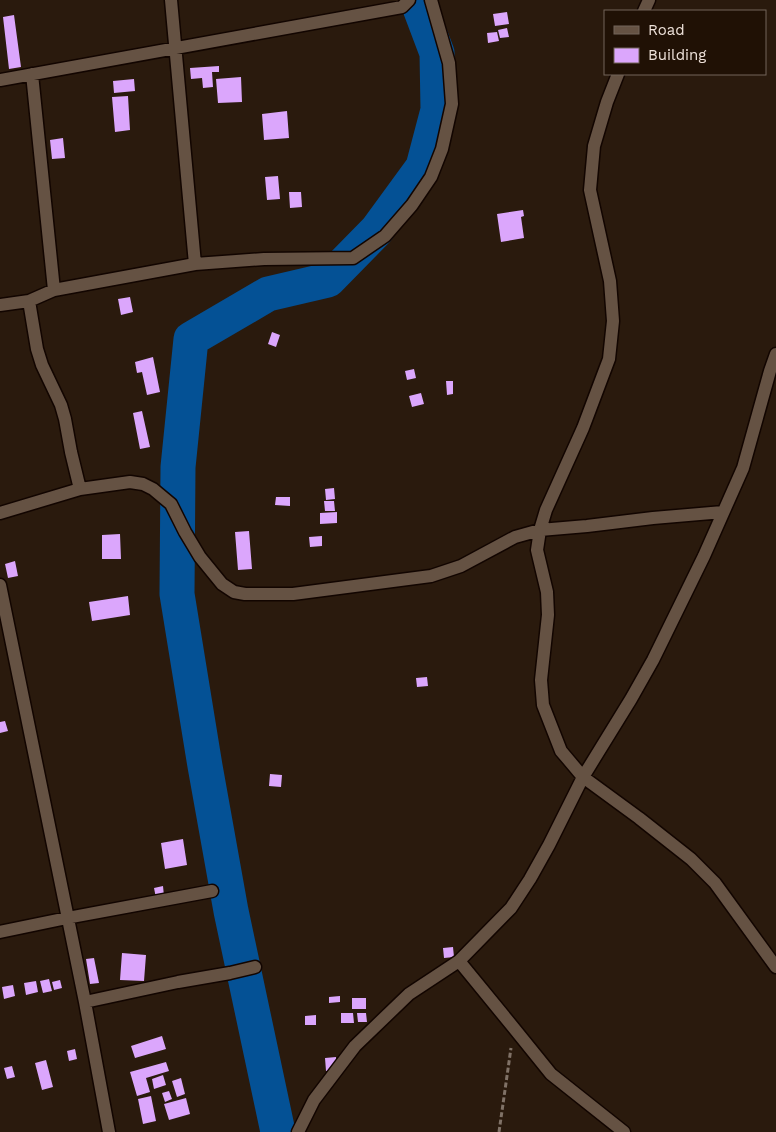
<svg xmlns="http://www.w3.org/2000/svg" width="776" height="1132" font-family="'Work Sans',sans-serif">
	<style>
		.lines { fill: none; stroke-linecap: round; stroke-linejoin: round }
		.river { stroke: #045195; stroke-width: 35 }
		.building { fill: #dba6fc }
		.street-casing { stroke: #120500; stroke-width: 15 }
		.path { stroke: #807267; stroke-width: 3; stroke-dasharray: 5 2.5; stroke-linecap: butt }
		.street { stroke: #655243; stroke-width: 12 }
	</style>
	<rect width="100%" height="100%" fill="#2a1a0d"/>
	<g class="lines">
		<!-- river -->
		<path class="river" d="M278 1132 231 911 205 766 177 594 178 467 191 339 268 294 328 280 377 230 423 167 438 110 437 53 417 0"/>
	</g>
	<!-- building -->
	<path class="building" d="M507 12 509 24 495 26 493 14Z
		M14 15 21 67 9 69 3 17Z
		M507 28 509 37 500 38 498 30Z
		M497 32 499 41 488 43 487 33Z
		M219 66V72H212L213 87 203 88 202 78 191 79 190 68Z
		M241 77 242 102 218 103 216 79Z
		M134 79 135 91 114 93 113 81Z
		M128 96 130 130 115 132 112 97Z
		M287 111 289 138 264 140 262 114Z
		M63 138 65 158 52 159 50 140Z
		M278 176 280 199 267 200 265 177Z
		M289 192H301L302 207 290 208Z
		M523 210 524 216 521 217 524 238 501 242 497 214Z
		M130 297 133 312 121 315 118 299Z
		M272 332 280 335 276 347 268 344Z
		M153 357 160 392 147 395 142 372 137 373 135 362Z
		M414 369 416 378 407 380 405 371Z
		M446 381H453V394L447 395Z
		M421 393 424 404 412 407 409 396Z
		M142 411 150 447 140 449 133 413Z
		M334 488 335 499 326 500 325 489Z
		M276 497H290V506L275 505Z
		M324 501H334L335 511H325Z
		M337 512V523L320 524V513Z
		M249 531 252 569 238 570 235 532Z
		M120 534 121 559H102V535Z
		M322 536V546L310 547 309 537Z
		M15 561 18 576 8 578 5 564Z
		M128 596 130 615 92 621 89 602Z
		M427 677 428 686 417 687 416 678Z
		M5 721 8 731 0 733V722Z
		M270 774 282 775 281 787 269 786Z
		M183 839 187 865 165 869 161 843Z
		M163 886 164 896 156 898 154 888Z
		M453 947 454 957 444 958 443 948Z
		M122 953 146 955 144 981 120 980Z
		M94 958 99 983 90 984 86 959Z
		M49 979 52 991 43 993 40 981Z
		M60 980 62 988 54 990 52 982Z
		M36 981 38 992 26 995 24 983Z
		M13 985 15 996 4 999 2 987Z
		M340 996V1002L329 1003V997Z
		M352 998H366V1009H352Z
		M341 1013H353L354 1023H341Z
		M357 1013H366L367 1022H358Z
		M316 1015V1025H305V1016Z
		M162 1036 166 1049 135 1058 131 1046Z
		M75 1049 77 1059 69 1061 67 1051Z
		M336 1057 337 1070 326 1071 325 1058Z
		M46 1060 53 1087 42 1090 35 1063Z
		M166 1062 169 1071 146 1078 150 1092 137 1096 130 1072Z
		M12 1066 15 1077 7 1079 4 1068Z
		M163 1075 166 1085 154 1089 152 1079Z
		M181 1078 185 1094 177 1097 172 1081Z
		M169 1091 172 1099 165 1102 162 1093Z
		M151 1096 156 1121 143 1124 138 1099Z
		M186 1098 190 1114 169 1120 164 1104Z"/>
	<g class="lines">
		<defs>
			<path id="street" d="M171 0 195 264
				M644 11 649 0
				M32 74 54 290
				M618 74 607 102 594 146 590 190 610 281 613 321 609 359 583 428 546 510 540 530 537 550 547 592 548 615 541 680 543 705 561 751 583 777 639 818 691 859 715 883 776 967
				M0 80 402 7 409 0
				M29 301 37 349 42 365 61 405 65 419 71 452 80 489
				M0 305 29 301 54 290 195 264 264 259 353 258 385 236 412 205 431 177 442 149 452 104 449 63 431 0
				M0 513 80 489 130 482 143 484 153 489 171 504 185 532 200 557 222 584 234 592 245 594H293L431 576 461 566 515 537 540 530 587 526 653 518 723 512
				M0 585 85 1002 109 1132
				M0 932 67 918 212 891
				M459 961 513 1027 551 1074 624 1132
				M85 1002 178 982 230 973 255 967
				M298 1132 314 1100 355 1046 409 994 459 961 511 908 530 879 549 845 583 777 631 699 653 660 704 556 743 468 770 371 776 354"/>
		</defs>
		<!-- street casing -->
		<use href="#street" class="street-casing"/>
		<!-- path -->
		<path class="path" d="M499 1132 511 1048"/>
		<!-- street -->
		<use href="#street" class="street"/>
	</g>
	<!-- legend -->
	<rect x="604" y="10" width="162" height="65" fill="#201105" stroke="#72645a"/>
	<rect x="614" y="26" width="25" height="8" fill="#655243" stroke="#72645a"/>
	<text x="648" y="35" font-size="15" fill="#ede1d9">Road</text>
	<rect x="614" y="48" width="25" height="15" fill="#dba6fc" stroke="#72645a"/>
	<text x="648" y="60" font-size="15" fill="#ede1d9">Building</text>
</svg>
